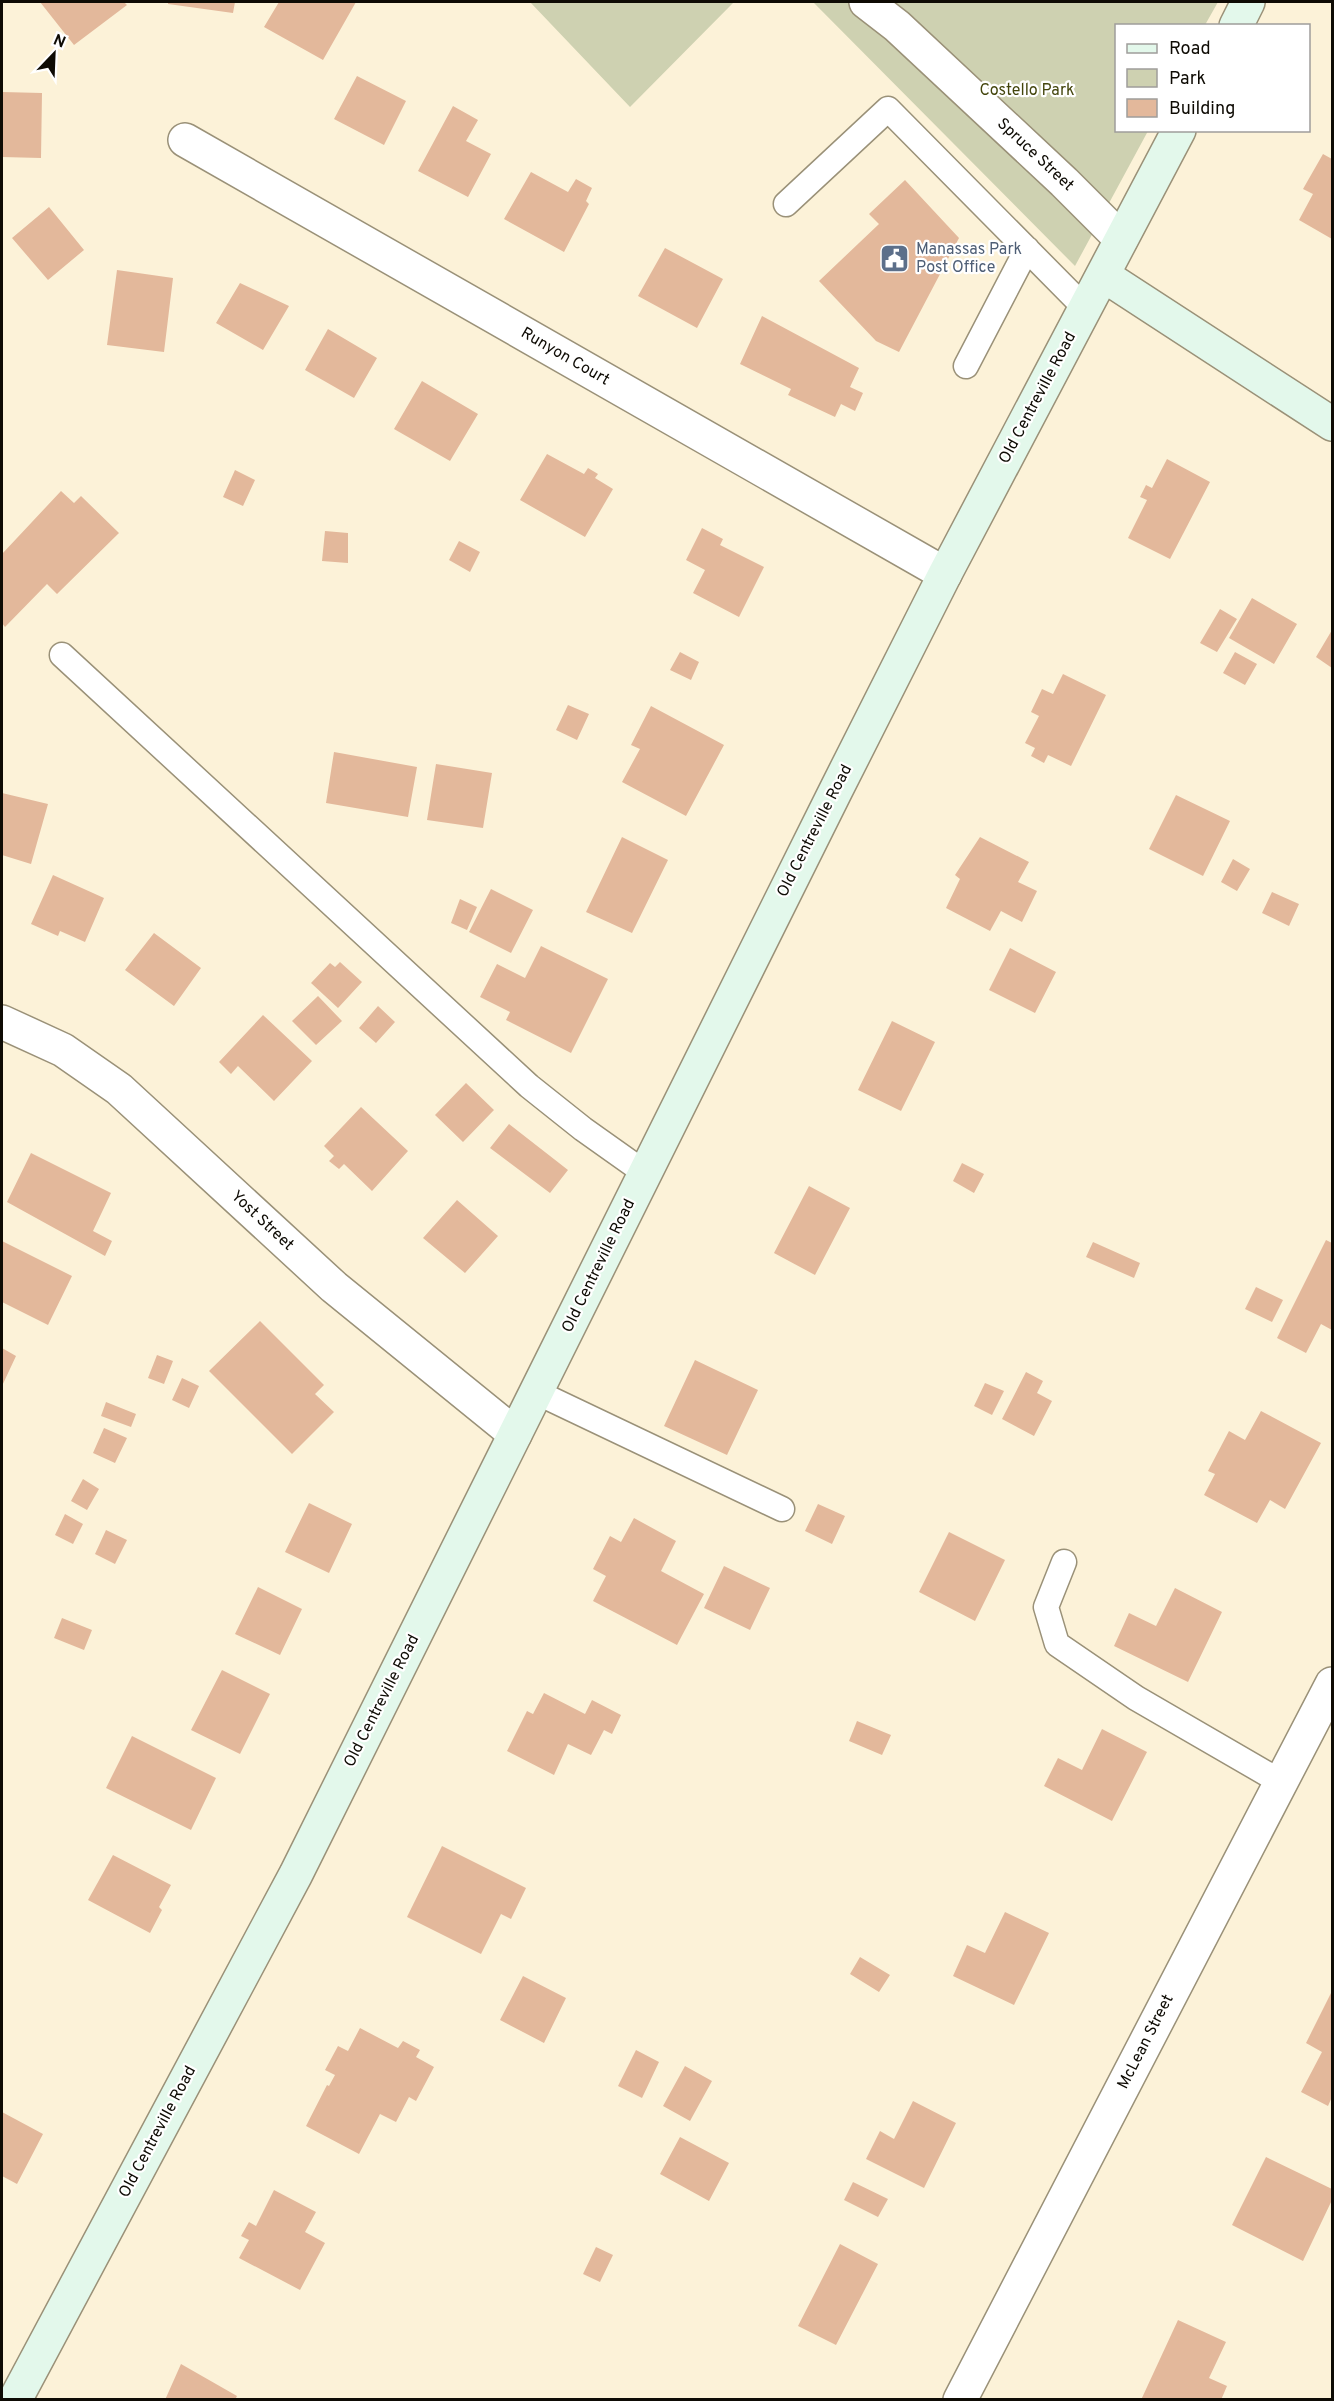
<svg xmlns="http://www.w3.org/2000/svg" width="1334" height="2401" font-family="Overpass,sans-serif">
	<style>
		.green { fill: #ced1b1 }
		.building { fill: #e3b89b }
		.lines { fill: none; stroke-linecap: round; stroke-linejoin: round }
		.lane-casing { stroke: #9a9178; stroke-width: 27 }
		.street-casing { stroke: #9a9178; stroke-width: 36 }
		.secondary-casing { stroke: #9a9178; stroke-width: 36 }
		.lane { stroke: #fff; stroke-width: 24 }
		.street { stroke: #fff; stroke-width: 33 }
		.secondary { stroke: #e3f8eb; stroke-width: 33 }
		.labels { text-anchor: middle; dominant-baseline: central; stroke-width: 4.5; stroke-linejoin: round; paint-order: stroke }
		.park-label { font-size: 16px; fill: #43450c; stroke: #fff }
		.street-label { font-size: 16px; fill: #0e0b04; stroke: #fff }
		.service-label { font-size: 16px; fill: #4e5e75; stroke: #fff; text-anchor: start }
	</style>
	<rect width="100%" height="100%" fill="#fcf2d8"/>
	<!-- green -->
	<path class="green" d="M530 2H734L630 107Z
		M813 2H1218L1205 25 1116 26V130L1148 131 1075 266Z"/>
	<!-- building -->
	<path class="building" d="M40 2H124L127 5 74 45Z
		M168 2H235L233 13 168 4Z
		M279 2H356L323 60 264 27Z
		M357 76 406 101 384 145 334 119Z
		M2 92 42 93 41 158 2 157Z
		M453 106 478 120 466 141 491 154 468 197 418 171Z
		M1323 154 1332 159V239L1299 220 1313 194 1303 189Z
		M531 172 568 192 576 179 592 188 586 201 589 204 564 252 504 219Z
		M905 180 959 238 899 352 876 341 819 281 879 224 869 214Z
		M49 207 84 250 48 280 12 238Z
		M665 248 723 279 697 328 638 296Z
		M117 270 173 278 164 352 107 345Z
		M240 283 289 306 263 350 216 323Z
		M762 316 859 368 850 387 863 393 855 411 841 404 835 417 788 395 791 389 740 364Z
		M328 329 377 358 354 398 305 370Z
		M422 381 478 414 450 461 394 429Z
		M547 454 584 474 588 468 598 474 595 478 613 489 585 537 520 500Z
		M1167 459 1210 482 1170 559 1128 538 1147 500 1140 497 1146 485 1152 488Z
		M235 470 255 480 243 506 223 497Z
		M61 491 74 503 81 496 119 533 57 594 47 584 5 627 2 623V554Z
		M702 528 723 539 720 545 764 567 739 617 693 593 705 570 686 560Z
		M325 531 348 533V563L322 561Z
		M459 541 480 552 470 572 449 560Z
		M1252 598 1297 624 1274 664 1229 638Z
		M1220 609 1237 619 1217 652 1200 643Z
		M1332 630V668L1316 657Z
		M680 652 699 662 691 680 670 670Z
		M1235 652 1257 664 1245 685 1223 673Z
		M1063 674 1106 695 1071 766 1048 755 1044 763 1031 756 1035 748 1025 743 1039 716 1031 712 1042 689 1053 694Z
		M568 705 589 714 577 740 556 730Z
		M651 706 724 745 686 816 622 782 640 749 631 745Z
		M334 752 417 767 408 817 326 803Z
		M436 764 492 773 483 828 427 820Z
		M2 793 48 804 31 864 2 855Z
		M1176 795 1230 821 1203 876 1149 849Z
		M622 837 668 860 632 933 586 912Z
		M980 837 1029 862 1018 882 1037 891 1022 922 1001 911 990 931 946 908 960 879 955 875Z
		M1233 859 1250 869 1237 891 1221 882Z
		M53 875 104 898 85 942 60 931 58 936 31 924Z
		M491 889 533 910 511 953 469 932Z
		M1272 892 1299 904 1289 926 1262 913Z
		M460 899 477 907 467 930 451 923Z
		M154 933 201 968 174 1006 125 970Z
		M541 946 608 979 571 1053 506 1020 510 1012 480 997 497 964 525 978Z
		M1010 948 1056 972 1035 1013 989 990Z
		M340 962 362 982 338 1008 311 983 330 963 335 967Z
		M318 996 342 1021 316 1045 292 1021Z
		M378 1006 395 1022 376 1043 359 1028Z
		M263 1015 312 1061 274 1101 238 1066 231 1074 219 1062Z
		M892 1021 935 1042 901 1111 858 1090Z
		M466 1083 494 1110 463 1142 435 1115Z
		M361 1107 408 1151 372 1191 344 1164 339 1169 329 1161 334 1156 324 1146Z
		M509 1124 568 1170 550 1193 490 1148Z
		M31 1153 111 1193 93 1231 112 1241 105 1256 7 1202Z
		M962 1163 984 1174 974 1193 953 1181Z
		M809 1186 850 1208 815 1275 774 1253Z
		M457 1200 498 1236 465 1273 423 1238Z
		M1326 1240 1332 1243V1330L1321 1324 1306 1353 1277 1338Z
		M2 1241 72 1276 48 1325 2 1302Z
		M1093 1242 1140 1263 1134 1278 1086 1257Z
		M1256 1287 1283 1300 1272 1322 1245 1309Z
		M260 1321 324 1385 315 1394 334 1412 292 1454 209 1371Z
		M2 1348 16 1356 2 1386Z
		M157 1355 173 1361 164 1384 148 1378Z
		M695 1360 758 1390 727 1455 664 1426Z
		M1026 1372 1043 1381 1037 1393 1052 1401 1034 1436 1002 1419Z
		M182 1378 199 1386 189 1408 172 1400Z
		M985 1383 1004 1391 992 1415 974 1406Z
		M106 1402 136 1414 131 1427 101 1416Z
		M1261 1411 1321 1443 1285 1509 1270 1500 1257 1523 1204 1495 1215 1474 1208 1471 1229 1431 1245 1440Z
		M104 1428 127 1438 115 1463 93 1453Z
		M83 1479 99 1489 87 1510 71 1501Z
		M309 1503 352 1524 329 1573 285 1552Z
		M818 1504 845 1516 832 1544 805 1531Z
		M65 1514 83 1524 73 1544 55 1535Z
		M634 1518 676 1541 661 1571 704 1594 677 1645 593 1601 606 1576 593 1569 610 1536 621 1542Z
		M106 1530 127 1540 115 1564 95 1554Z
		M949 1532 1005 1560 975 1621 919 1592Z
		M724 1566 770 1588 750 1630 704 1608Z
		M258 1587 302 1609 280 1655 235 1634Z
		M1175 1588 1222 1612 1188 1682 1114 1646 1129 1613 1156 1626Z
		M62 1618 92 1630 84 1650 54 1638Z
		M222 1670 270 1694 240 1754 191 1730Z
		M544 1693 585 1714 592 1700 621 1715 612 1734 604 1730 591 1755 568 1744 554 1775 507 1751 527 1711 533 1714Z
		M857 1721 891 1735 882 1755 849 1741Z
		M1102 1729 1147 1752 1112 1821 1044 1786 1058 1758 1082 1770Z
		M132 1736 216 1778 191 1830 106 1788Z
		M442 1846 526 1888 511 1919 501 1914 481 1954 407 1917Z
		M113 1855 171 1885 159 1907 162 1910 150 1933 88 1900Z
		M1005 1912 1049 1933 1014 2005 953 1976 967 1945 985 1953Z
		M860 1957 890 1975 879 1992 850 1974Z
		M523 1976 566 1998 544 2043 500 2020Z
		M1332 1991V2097L1328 2106 1301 2092 1322 2052 1306 2043Z
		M360 2028 398 2048 403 2041 420 2050 416 2057 434 2067 416 2101 409 2097 396 2122 380 2114 359 2154 306 2126 327 2085 329 2086 335 2075 325 2070 338 2046 348 2051Z
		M636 2050 659 2062 642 2098 618 2086Z
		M685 2066 712 2081 690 2121 663 2106Z
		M913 2101 956 2123 924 2188 866 2159 880 2131 894 2139Z
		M2 2112 43 2134 17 2184 2 2176Z
		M680 2137 729 2163 709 2201 660 2174Z
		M1266 2157 1332 2189V2200L1303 2261 1232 2225Z
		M853 2182 888 2199 878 2217 844 2200Z
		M274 2190 316 2212 305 2232 325 2243 300 2290 239 2258 249 2240 241 2236 249 2222 256 2226Z
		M840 2244 878 2264 836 2345 798 2326Z
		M596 2247 613 2255 600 2282 583 2274Z
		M1178 2320 1226 2342 1209 2378 1227 2386 1221 2400H1141Z
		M181 2364 237 2396 235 2400H165Z"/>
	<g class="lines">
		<defs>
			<path id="lane" d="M786 204 888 109 1085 308
				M966 366 1027 249
				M62 655 529 1086 583 1129 645 1173
				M536 1392 782 1509
				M1064 1562 1046 1607 1057 1644 1136 1698 1281 1782"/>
			<path id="street" d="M866 2 897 26 1064 182 1121 239
				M185 140 945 574
				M2 1022 63 1050 119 1089 334 1287 515 1434
				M960 2400 1332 1684"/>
			<path id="secondary" d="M1236 26 1248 2
				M1103 275 1332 424
				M15 2400 296 1874 836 790 945 574 1179 130"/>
		</defs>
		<!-- lane casing -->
		<use href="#lane" class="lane-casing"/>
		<!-- street casing -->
		<use href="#street" class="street-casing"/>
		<!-- secondary casing -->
		<use href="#secondary" class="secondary-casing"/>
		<!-- lane -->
		<use href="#lane" class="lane"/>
		<!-- street -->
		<use href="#street" class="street"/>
		<!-- secondary -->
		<use href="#secondary" class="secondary"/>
	</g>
	<!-- icons -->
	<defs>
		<symbol id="civic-square" viewBox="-11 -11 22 22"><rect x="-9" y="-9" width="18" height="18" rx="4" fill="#5c6f8a" stroke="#fff"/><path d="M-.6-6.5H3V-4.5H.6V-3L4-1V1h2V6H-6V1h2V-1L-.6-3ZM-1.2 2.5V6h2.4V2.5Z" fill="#fff"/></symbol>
	</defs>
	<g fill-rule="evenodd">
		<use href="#civic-square" x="878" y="242" width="33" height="33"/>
	</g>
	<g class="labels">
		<!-- park labels -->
		<g class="park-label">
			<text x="1027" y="91">Costello Park</text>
		</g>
		<!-- street labels -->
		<g class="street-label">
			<text transform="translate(1035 155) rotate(43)">Spruce Street</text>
			<text transform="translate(565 357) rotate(30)">Runyon Court</text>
			<text transform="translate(1038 398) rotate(-62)">Old Centreville Road</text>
			<text transform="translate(815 831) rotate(-63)">Old Centreville Road</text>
			<text transform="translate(262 1221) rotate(43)">Yost Street</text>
			<text transform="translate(599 1266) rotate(-64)">Old Centreville Road</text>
			<text transform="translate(382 1701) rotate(-63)">Old Centreville Road</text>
			<text transform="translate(1146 2042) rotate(-63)">McLean Street</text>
			<text transform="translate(158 2132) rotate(-62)">Old Centreville Road</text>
		</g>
		<!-- service labels -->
		<g class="service-label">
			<text x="916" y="250">Manassas Park<tspan x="916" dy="18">Post Office</tspan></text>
		</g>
	</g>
	<!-- border -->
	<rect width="1334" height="2401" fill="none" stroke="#0e0b04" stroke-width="6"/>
	<!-- legend -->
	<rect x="1115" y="24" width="195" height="108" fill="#ffffff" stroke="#9f9d9b" stroke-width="1.5"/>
	<rect x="1127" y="44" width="30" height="9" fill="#e3f8eb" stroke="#9f9d9b" stroke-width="1.5"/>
	<text x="1169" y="54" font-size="18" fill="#0e0b04">Road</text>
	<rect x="1127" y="69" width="30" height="18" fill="#ced1b1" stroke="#9f9d9b" stroke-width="1.5"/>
	<text x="1169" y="84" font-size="18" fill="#0e0b04">Park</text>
	<rect x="1127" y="99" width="30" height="18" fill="#e3b89b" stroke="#9f9d9b" stroke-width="1.5"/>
	<text x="1169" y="114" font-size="18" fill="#0e0b04">Building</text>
	<!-- north arrow -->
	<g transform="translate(54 54) rotate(23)" stroke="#ffffff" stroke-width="4.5" paint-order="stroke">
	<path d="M0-4.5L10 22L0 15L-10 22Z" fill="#0e0b04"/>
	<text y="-9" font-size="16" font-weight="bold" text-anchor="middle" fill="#0e0b04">N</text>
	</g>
</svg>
